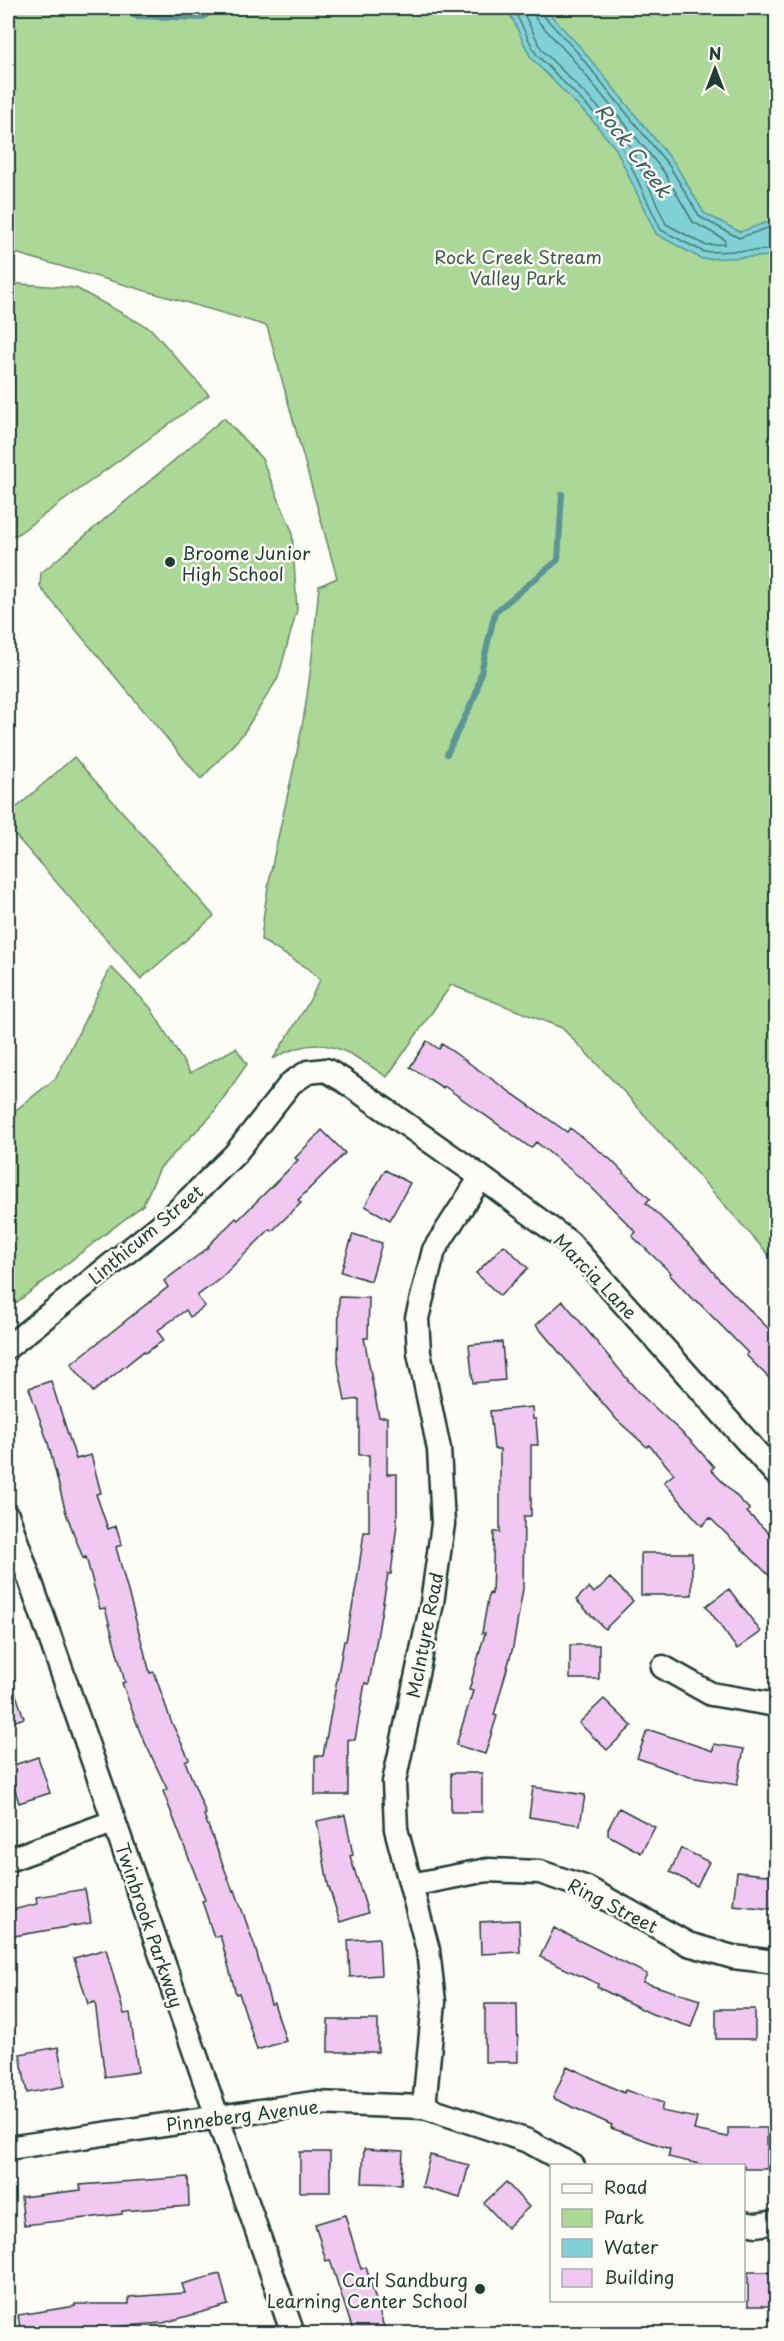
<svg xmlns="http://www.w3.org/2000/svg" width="784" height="2341" font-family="'Playpen Sans',sans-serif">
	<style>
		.green { fill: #abd896; stroke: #658a65; stroke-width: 1.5 }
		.water { fill: #81d2d7; stroke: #5a9696; stroke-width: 1.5 }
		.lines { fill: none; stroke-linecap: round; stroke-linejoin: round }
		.shore { stroke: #467975; stroke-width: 1.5 }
		.stream { stroke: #5a9696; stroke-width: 6 }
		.building { fill: #f0c8f1; stroke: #1f3d34; stroke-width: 1.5 }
		.minor-casing { stroke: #1f3d34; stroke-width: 27 }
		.minor { stroke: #fdfcf7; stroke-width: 22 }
		.poi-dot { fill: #1f3d34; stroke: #fdfcf7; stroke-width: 2 }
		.labels { text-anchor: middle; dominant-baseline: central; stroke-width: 5; stroke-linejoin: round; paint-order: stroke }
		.park-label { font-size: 18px; fill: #3b5c48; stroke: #fdfcf7 }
		.poi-label { font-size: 18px; fill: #1f3d34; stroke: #fdfcf7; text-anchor: start }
		.street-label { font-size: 18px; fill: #1f3d34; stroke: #fdfcf7 }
		.water-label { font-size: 20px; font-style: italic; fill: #38625d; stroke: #fdfcf7 }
	</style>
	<rect width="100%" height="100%" fill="#fdfcf7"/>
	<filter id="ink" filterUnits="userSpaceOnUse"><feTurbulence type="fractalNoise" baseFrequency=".0167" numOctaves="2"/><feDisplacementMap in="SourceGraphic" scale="12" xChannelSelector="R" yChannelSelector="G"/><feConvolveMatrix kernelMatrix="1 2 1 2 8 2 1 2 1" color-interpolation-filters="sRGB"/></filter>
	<g filter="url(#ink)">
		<!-- green -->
		<path class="green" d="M8 8H776V1263L625 1093 562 1028 451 985 387 1077C345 1049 321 1031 273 1059L306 1007 320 980 309 969 261 940C267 871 287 805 300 737 310 687 314 637 319 586L337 578 267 326 8 251Z
			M8 283 76 288 151 329 209 395 15 536 8 535Z
			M224 418 262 459 292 531 297 610 278 678 243 734 201 779 40 587 41 573Z
			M74 757 214 916 141 979 8 827V815Z
			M111 967 150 1007 190 1073 236 1048 247 1064 211 1116 160 1168 143 1205 8 1309V1113H12L56 1078Z"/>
		<!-- water -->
		<path class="water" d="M503 8H544L581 48 675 164 704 213 740 232 776 219V256L702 259 656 234 616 149 592 120 531 58 512 18Z"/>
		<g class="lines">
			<!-- shore -->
			<path class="shore" d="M511 8 517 16 536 54 597 116 621 145 661 230 704 252 776 250
				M521 8 542 50 602 111 628 141 666 224 705 245 725 244 724 239 693 222 664 172 571 57 536 19 533 8
				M540 8 542 14 577 52 670 167 700 217 739 238 776 225"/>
			<!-- stream -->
			<path class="stream" d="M121 8 137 16 201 18 219 8
				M447 754 476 694 495 612 558 560 562 494"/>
		</g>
		<!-- building -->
		<path class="building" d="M427 1041 439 1049 442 1044 567 1132 570 1128 610 1159 650 1199 646 1203 694 1249 719 1279 777 1337V1386L746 1355 748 1353 696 1300 694 1301 669 1274 671 1273 632 1236 636 1232 587 1183 536 1142 531 1148 444 1086 443 1088 410 1067Z
			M322 1130 345 1153 298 1200 301 1203 272 1231 270 1229 221 1278 197 1296 205 1306 190 1317 186 1310 157 1331 164 1340 145 1353 144 1351 93 1392 71 1364 168 1287 164 1281 209 1247 208 1246 236 1218 238 1220 298 1160 295 1158Z
			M385 1170 410 1183 390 1220 365 1206Z
			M353 1234 382 1243 371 1281 341 1272Z
			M504 1245 528 1268 500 1296 476 1273Z
			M339 1297 369 1298 368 1338H364L379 1417H387V1474H397V1524L391 1574H388L369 1684 365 1683 355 1740 348 1739V1795H315V1756H323L344 1641H346L357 1581 364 1532H369V1455H359V1399L345 1401 338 1363Z
			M563 1301 638 1392 691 1441 714 1467 711 1470 750 1510 747 1512 777 1541V1583L710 1518 702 1526 695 1518 664 1482 674 1474 649 1445 647 1447 617 1420 536 1325Z
			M502 1342 505 1380 473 1383 469 1345Z
			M51 1381 76 1459 91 1455 101 1493 96 1494 108 1529 116 1526 122 1545 116 1547 150 1673 154 1672 171 1721 189 1759 185 1761 206 1814 204 1815 233 1891 235 1890 255 1947 271 2004 274 2003 286 2041 257 2050 239 1993 236 1994 220 1935 214 1937 202 1901 205 1900 163 1791 167 1789 140 1732 122 1683 125 1682 105 1608 100 1609 86 1557 83 1558 66 1513 48 1443 29 1388Z
			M532 1407 533 1419H536L538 1445H531V1516H524L523 1589 513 1647 494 1715 497 1716 485 1754 456 1745 473 1691 469 1690 485 1633H482L489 1593 492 1594 494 1532H500V1449H494L490 1411Z
			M641 1553H692V1595H641Z
			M610 1578 633 1601 605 1629 576 1600 589 1587 594 1593Z
			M729 1589 761 1632 737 1649 706 1606Z
			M570 1645H599V1679H570Z
			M10 1677 24 1718 8 1724V1678Z
			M604 1699 632 1726 607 1750 579 1723Z
			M647 1731H653L713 1751 714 1744 744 1749 737 1785 690 1777 637 1758Z
			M38 1757 50 1793 19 1803 8 1767Z
			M451 1773H482V1812H451Z
			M533 1787 585 1795 580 1825 529 1817Z
			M619 1808 655 1827 641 1853 608 1835V1829Z
			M345 1815 353 1855 350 1856 368 1913 340 1922 328 1884 317 1821Z
			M681 1848 709 1862 697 1886 670 1872Z
			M737 1872 776 1876 772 1909 733 1905Z
			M85 1889 91 1923 8 1937V1911L37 1904 36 1897Z
			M519 1920 520 1952 481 1954 480 1922Z
			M554 1928 647 1974 643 1982 700 2000 691 2027 652 2014 597 1987 598 1984 540 1957Z
			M379 1938 381 1975 350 1977 348 1940Z
			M106 1949 124 2014 130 2013 138 2072 105 2077 95 2002 88 2004 74 1958Z
			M485 2004H517L518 2062H485Z
			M716 2009H755V2039H716Z
			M328 2020H378V2052H328Z
			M58 2047 65 2086 27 2093 20 2054Z
			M567 2066 624 2093 625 2090 663 2103 661 2111 697 2118 694 2130 728 2137V2128H767V2169H744V2166H708L668 2157 670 2149 611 2128 612 2125 553 2098Z
			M364 2149 403 2151 401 2184 362 2183Z
			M300 2152H330V2192H300Z
			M430 2155 469 2165 460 2198 422 2187Z
			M188 2177 189 2206 122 2211V2214L24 2225 21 2197 81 2190 80 2185Z
			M506 2182 529 2207 507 2228 484 2203Z
			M345 2215 361 2269 366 2267 386 2334H354L330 2260 326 2261 315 2224Z
			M748 2272H777V2306H748Z
			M220 2274 228 2305 163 2323 113 2327V2332L21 2334 18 2315 75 2306V2304H129V2297L185 2293 182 2284Z"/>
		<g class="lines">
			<defs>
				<path id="minor" d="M8 1347 172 1216 235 1154 291 1083 308 1072 326 1070 343 1080 481 1177 569 1242 776 1474
					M8 1517 293 2334
					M663 1667 711 1694 770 1704 776 1703
					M8 1860 113 1822
					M411 1885 487 1870 540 1872 587 1888 688 1944 733 1957 776 1962
					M424 2107 434 2002 428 1950 396 1829 394 1782 432 1603 443 1524 439 1449 419 1353 417 1318 434 1250 481 1177
					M8 2148 314 2103 424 2107 528 2141 573 2166
					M744 2223 756 2225 776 2222"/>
			</defs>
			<!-- minor casing -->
			<use href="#minor" class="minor-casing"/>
			<!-- minor -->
			<use href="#minor" class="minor"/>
		</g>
	</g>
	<!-- markers -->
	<g class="poi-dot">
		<circle cx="170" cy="562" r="6"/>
		<circle cx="480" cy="2289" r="6"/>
	</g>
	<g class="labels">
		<!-- park labels -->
		<g class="park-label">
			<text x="518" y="256">Rock Creek Stream<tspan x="518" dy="21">Valley Park</tspan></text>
		</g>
		<!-- poi labels -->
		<g class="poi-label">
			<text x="182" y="552">Broome Junior<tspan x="182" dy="21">High School</tspan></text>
			<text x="468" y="2279" text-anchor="end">Carl Sandburg<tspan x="468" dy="21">Learning Center School</tspan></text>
		</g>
		<!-- street labels -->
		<g class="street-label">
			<text transform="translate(145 1234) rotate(-40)">Linthicum Street</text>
			<text transform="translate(596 1276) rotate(46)">Marcia Lane</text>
			<text transform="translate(424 1635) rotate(-79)">McIntyre Road</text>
			<text transform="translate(613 1905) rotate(27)">Ring Street</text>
			<text transform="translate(150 1925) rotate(71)">Twinbrook Parkway</text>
			<text transform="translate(242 2115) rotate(-7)">Pinneberg Avenue</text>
		</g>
		<!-- water labels -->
		<g class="water-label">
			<text transform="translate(634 150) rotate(53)">Rock Creek</text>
		</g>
	</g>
	<!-- margin -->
	<rect width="784" height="2341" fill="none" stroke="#fdfcf7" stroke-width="30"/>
	<rect x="15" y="15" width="754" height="2311" fill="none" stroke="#1f3d34" stroke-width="2" filter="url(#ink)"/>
	<!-- legend -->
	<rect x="550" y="2164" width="195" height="138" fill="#fdfcf7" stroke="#a4b0a9" stroke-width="1.5"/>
	<rect x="562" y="2184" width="30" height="9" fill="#fdfcf7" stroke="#a4b0a9" stroke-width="1.5"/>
	<text x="604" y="2194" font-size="18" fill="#1f3d34">Road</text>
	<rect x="562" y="2209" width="30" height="18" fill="#abd896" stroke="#a4b0a9" stroke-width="1.5"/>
	<text x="604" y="2224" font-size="18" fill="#1f3d34">Park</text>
	<rect x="562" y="2239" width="30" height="18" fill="#81d2d7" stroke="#a4b0a9" stroke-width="1.5"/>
	<text x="604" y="2254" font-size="18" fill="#1f3d34">Water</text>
	<rect x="562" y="2269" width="30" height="18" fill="#f0c8f1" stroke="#a4b0a9" stroke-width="1.5"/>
	<text x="604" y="2284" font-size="18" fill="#1f3d34">Building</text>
	<!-- north arrow -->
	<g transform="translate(715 69)" stroke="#fdfcf7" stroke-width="4.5" paint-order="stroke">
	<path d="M0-4.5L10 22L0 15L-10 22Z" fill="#1f3d34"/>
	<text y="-9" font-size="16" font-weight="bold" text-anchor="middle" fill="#1f3d34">N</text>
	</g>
</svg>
